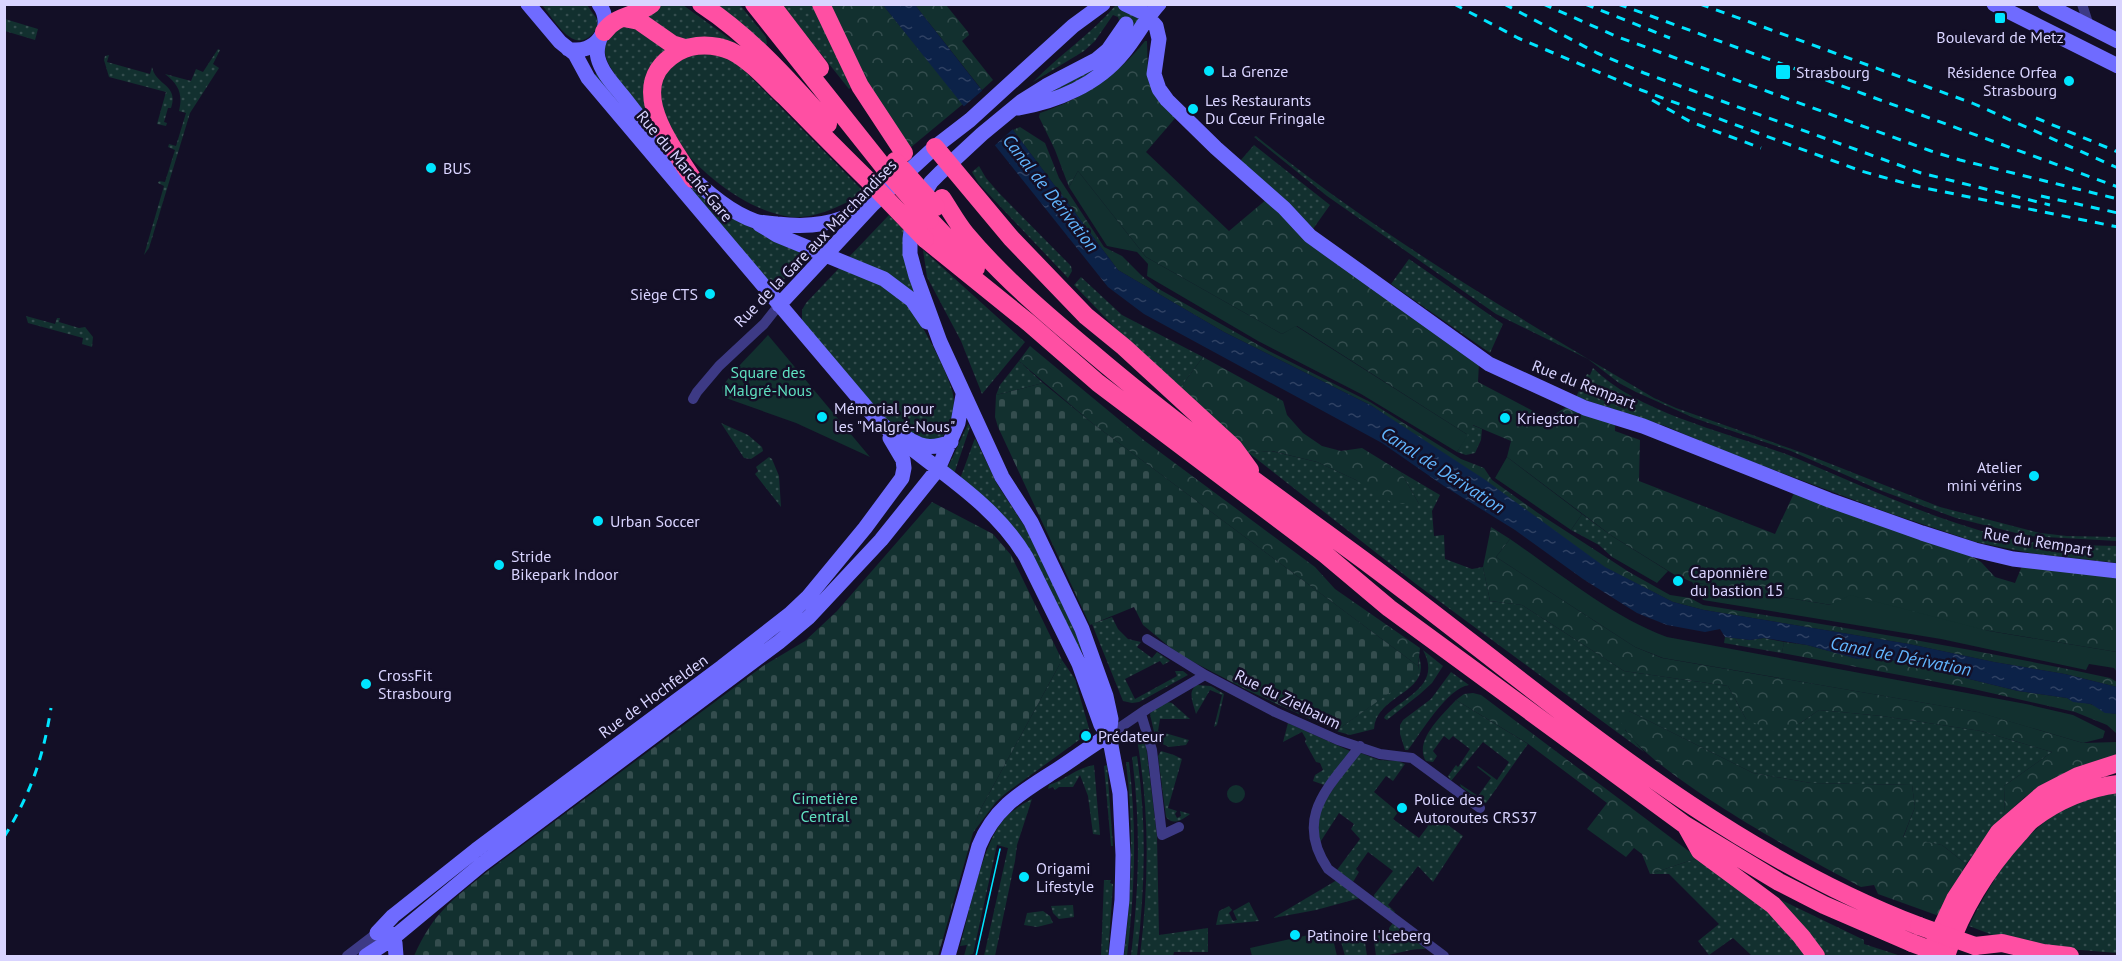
<svg xmlns="http://www.w3.org/2000/svg" width="2122" height="961" font-family="'PT Sans',sans-serif">
	<style>
		.grass { fill: url(#grass-dots) }
		.forest { fill: url(#forest-crowns) }
		.cemetery { fill: url(#cemetery-stones) }
		.green { fill: #12302f }
		.water { fill: url(#water-ripples) }
		.pier { fill: #130f26 }
		.lines { fill: none; stroke-linecap: round; stroke-linejoin: round }
		.street { stroke: #3d3a85; stroke-width: 10 }
		.secondary { stroke: #6f6bff; stroke-width: 15 }
		.highway { stroke: #ff4fa3; stroke-width: 18 }
		.tram { stroke: #00e5ff; stroke-width: 1.5 }
		.rail { stroke: #00e5ff; stroke-width: 3; stroke-dasharray: 9 8; stroke-linecap: butt }
		.highway-bridge { stroke: #ff4fa3; stroke-width: 18 }
		.poi-dot { fill: #00e5ff; stroke: #130f26; stroke-width: 2 }
		.labels { text-anchor: middle; dominant-baseline: central; stroke-width: 5; stroke-linejoin: round; paint-order: stroke }
		.poi-label { font-size: 16px; fill: #d9d4ff; stroke: #130f26; text-anchor: start }
		.street-label { font-size: 16px; fill: #d9d4ff; stroke: #130f26 }
		.park-label { font-size: 16px; fill: #5fe0c0; stroke: #130f26 }
		.water-label { font-size: 18px; font-style: italic; fill: #62b6ff; stroke: #130f26 }
	</style>
	<defs>
		<pattern id="grass-dots" width="8" height="8" patternUnits="userSpaceOnUse" patternTransform="scale(1.5)"><rect width="8" height="8" fill="#12302f"/><path d="M2 2h.1M6 6h.1" fill="none" stroke="#344d4e" stroke-width="1.8" stroke-linecap="round"/></pattern>
		<pattern id="forest-crowns" width="20" height="18" patternUnits="userSpaceOnUse" patternTransform="scale(1.5)"><rect width="20" height="18" fill="#12302f"/><path d="M2 6a3 3 0 1 1 6 0M12 15a3 3 0 1 1 6 0" fill="none" stroke="#344d4e"/></pattern>
		<pattern id="cemetery-stones" width="16" height="16" patternUnits="userSpaceOnUse" patternTransform="scale(1.5)"><rect width="16" height="16" fill="#12302f"/><path d="M2 7V4a2 2 0 0 1 4 0v3zM10 15v-3a2 2 0 0 1 4 0v3z" fill="#344d4e"/></pattern>
		<pattern id="water-ripples" width="26" height="14" patternUnits="userSpaceOnUse" patternTransform="scale(1.5)"><rect width="26" height="14" fill="#0c2248"/><path d="M2 4q2-2 4 0t4 0M15 11q2-2 4 0t4 0" fill="none" stroke="#2f4163"/></pattern>
	</defs>
	<rect width="100%" height="100%" fill="#130f26"/>
	<!-- grass -->
	<path class="grass" d="M542 5H587L597 19V28C576 60 556 22 542 5Z
		M662 5H683L744 49 760 67 685 42 644 16Z
		M711 5H740L766 37 767 44 764 45Z
		M782 5H813L854 86 849 89Z
		M1115 6H1118L1138 17V21L1096 72 1041 98 1096 66 1120 24 1118 17 1113 15 1095 41 1084 51 1033 82C1059 55 1091 34 1115 6Z
		M5 19 38 29 35 40 5 31Z
		M626 23 671 48 646 116C639 106 631 96 623 85 604 60 593 43 626 23Z
		M218 49 220 50 213 64 219 68 190 113 149 248 144 255 164 186 158 183 159 181 165 182 175 150 168 147 169 144 176 146 186 113 179 111C183 94 179 85 165 74L191 81 196 69 203 72Z
		M698 52 719 53 737 63 865 193C842 205 817 219 791 217 749 212 699 173 675 139 672 134 666 129 664 124 662 117 662 108 661 101 657 71 672 60 698 52Z
		M109 55 107 62 150 74 152 67C156 86 179 84 171 108H168L164 122 167 123 166 126 157 124 166 92 109 77 104 60 105 56Z
		M599 72 691 186C725 219 766 235 809 253L775 289 593 76Z
		M1256 136C1379 236 1518 317 1654 398L1676 408 1803 453 1940 507 2040 533 2067 536 2117 537V541L2028 536 1956 518 1882 491 1791 451 1694 418 1636 392 1619 383 1588 359 1496 314 1327 196 1254 137Z
		M1254 145 1330 205 1313 229 1240 161Z
		M979 166 986 178 999 193 1071 266 1072 271 1068 278 979 184 972 172Z
		M889 215 905 231 918 297 849 257Z
		M923 250 1025 342 982 394 961 341 927 277Z
		M1409 259 1503 324 1490 353 1391 284Z
		M841 266C862 274 884 282 901 297 917 312 946 369 952 390 957 407 952 433 935 443L912 437 882 416 802 321V310L806 303Z
		M1081 277 1122 315 1203 357 1177 392 1074 285Z
		M26 316 55 324 57 318H60L59 322 79 328 85 327 93 337 92 347 82 344 83 338 28 323Z
		M1019 361 1043 383 996 395 1000 385Z
		M1593 368C1640 415 1735 434 1796 458 1863 486 1929 518 2000 536 2039 546 2078 545 2117 546V563L2030 553 1976 542 1889 513 1734 455 1665 426 1576 397 1587 374 1590 375Z
		M721 423 748 435 762 447 763 451 751 459 744 458Z
		M968 424 970 427 954 474 947 469Z
		M1472 425 1482 429 1481 440 1475 453 1466 455 1457 452Z
		M975 438 997 484 1027 530 1088 658 1070 639 1041 576 960 479Z
		M1271 451 1317 462 1356 480 1419 504 1401 472 1440 495 1432 511 1434 536 1444 535 1445 559 1472 569 1483 567 1490 601 1522 605 1624 671 1728 686 1746 719 1799 724 1819 710 1882 716 1981 731 2052 752 2004 786 2005 815 1966 864 1942 845 1903 838 1915 807 1912 785 1811 783 1753 773 1629 711 1625 730 1644 752 1416 584 1249 453Z
		M769 457 772 459 779 476 781 507 755 474 758 471 756 467Z
		M1582 514 1612 536V557L1599 545 1571 530Z
		M1112 617 1118 629 1128 639 1141 642 1137 647 1152 658 1157 652 1170 661 1163 665 1160 661 1125 679 1135 699 1177 676 1175 671H1183L1188 675 1139 702 1132 703 1123 701 1092 624Z
		M1725 637 1750 640 1764 638 1784 642 1782 653 1724 643Z
		M1423 650 1443 666 1432 683 1420 694 1387 720 1384 718 1385 716C1405 696 1442 685 1423 650Z
		M1419 657C1432 693 1376 694 1374 729L1350 735 1336 731 1418 672Z
		M1062 660 1075 679 1090 732 1006 793 996 802 972 834 979 812Z
		M1451 672 1469 685C1447 688 1421 733 1408 750H1405L1400 734V725L1403 720 1431 699Z
		M1197 685 1211 686 1224 694 1217 725 1214 727 1222 695 1210 690 1196 714C1193 703 1187 691 1197 685Z
		M1456 700 1528 744 1486 803H1484L1461 787 1460 784 1478 796 1491 778 1477 767 1478 766 1497 780 1509 762 1483 742 1451 781 1448 776 1456 765 1458 767 1470 749 1453 736 1449 740 1444 736 1433 751 1437 756 1433 762 1426 761C1413 741 1443 714 1456 700Z
		M1167 702 1172 703 1190 719H1160L1158 731 1189 740 1186 745 1169 747 1156 741 1150 714 1152 711Z
		M1288 723 1350 751 1327 786 1313 781 1315 775 1323 770 1320 763 1316 762 1305 742 1306 739 1302 732 1283 742Z
		M1136 734 1144 739 1146 746 1157 836 1159 935 1208 928V952H1174L1173 956H1140C1149 881 1150 809 1136 734Z
		M1161 751 1174 755 1182 759 1168 808 1177 811 1175 814 1177 818 1181 816 1180 811 1190 814C1182 820 1173 826 1166 817L1158 756Z
		M1358 752 1379 760 1398 761 1405 764 1393 781 1386 776 1374 792 1398 812 1393 819 1419 838 1428 826 1426 824 1433 814 1463 836 1433 882 1418 866 1388 905 1395 912 1393 914 1375 902 1374 895 1393 871 1368 852 1356 869 1359 872 1353 882 1337 870 1360 839 1351 829 1354 824 1339 813 1319 844 1317 834 1321 807Z
		M1137 756C1147 824 1145 889 1137 956H1131C1139 888 1141 826 1132 757Z
		M1126 762H1129C1137 829 1135 889 1127 956H1124C1132 890 1134 829 1126 762Z
		M1094 765 1100 835 1093 834 1088 796 1080 775 1073 787H1059L1055 790 1053 787 1048 789 1049 785C1065 780 1076 768 1094 765Z
		M1107 765 1113 846H1111L1104 766Z
		M2117 792V953L2044 947 2006 940 1969 926C1993 877 2028 820 2082 801 2093 797 2106 795 2117 792Z
		M1032 799 1017 845 1015 861 995 956H984L1008 848 997 845 973 954 964 956 967 945 960 946C970 911 982 843 1005 818 1013 810 1022 804 1032 799Z
		M1698 858 1747 890 1810 956H1748L1751 955 1733 938 1709 955 1698 941 1719 924 1669 874H1650Z
		M1104 880H1111L1110 883 1113 884 1108 956H1101Z
		M1337 880 1360 898 1316 910 1273 918Z
		M1779 899 1864 940V944L1901 956H1823Z
		M1249 902 1259 921 1216 925 1219 911 1229 906 1232 910 1229 913 1233 921 1237 920 1233 911Z
		M1073 905 1074 917 1059 919 1053 913 1051 906Z
		M1043 911 1050 916 1053 923 1037 927 1024 925 1027 913Z
		M1393 923 1426 949C1408 948 1394 956 1376 956L1373 934 1389 931V928Z
		M1338 931 1364 935 1367 956H1345Z"/>
	<!-- forest -->
	<path class="forest" d="M828 5H883L963 104 910 148 880 108Z
		M915 5H946L968 32 969 35 962 41 993 80 982 90Z
		M1145 41H1147L1148 77 1177 116 1146 152 1229 231 1267 199 1479 363 1478 382 1548 419 1566 407 1615 424V431L1640 440 1639 481 1775 534 1795 491 1959 549 1981 562 1995 577 2015 583 2022 566 2117 576V652L1692 582 1675 575 1612 536 1507 457 1511 441 1473 425 1468 435 1297 326 1282 334 1146 257 1078 171 1069 187 1055 150 1039 117 1040 113C1082 99 1117 76 1145 41Z
		M1020 127 1045 143 1059 178 1104 247 1122 256 1141 275 1157 288 1269 351 1370 402 1461 459 1484 468 1492 480 1538 513 1629 572 1670 595 1690 598 1703 605C1840 627 1975 649 2110 678L2117 682V687L2065 674 1994 662 1909 644 1704 610 1673 602 1604 567 1372 406 1224 332 1118 270 1013 130Z
		M1030 346 1145 441 1315 567 1335 589 1420 648 1418 666 1092 423 1019 361Z
		M1203 357 1283 401 1287 415 1303 433 1322 446 1341 451 1362 448 1401 472 1419 504H1394L1356 480 1317 462 1272 451 1249 453 1177 392Z
		M1491 527 1510 539 1496 557 1635 647 1662 658 1978 712 2083 743 2117 742V757L2049 782 2025 797 2005 815 2004 786 2052 752 1981 731 1882 716 1819 710 1799 724 1772 731 1746 719 1728 686 1624 671 1522 605 1490 601 1483 567Z
		M1784 642 1807 645 1858 659 1871 657 1888 659 2018 691 2067 698C2075 704 2081 701 2090 704 2101 707 2103 713 2117 714V738L2116 733 2107 725 2075 712 1969 688 1782 653Z
		M1473 693 1481 695 1698 858 1650 874 1642 854 1634 848 1626 857 1587 829 1607 803 1527 743 1456 700 1464 694Z
		M1629 711 1753 773 1811 783 1912 785 1915 807 1903 837 1942 845 1966 864 1939 916 1878 894 1874 885 1861 887C1819 865 1620 759 1619 714Z"/>
	<!-- cemetery -->
	<path class="cemetery" d="M1043 383 1092 423 1418 666 1419 672 1336 731 1249 691 1178 654 1143 625 1134 607 1090 625 998 427 995 417 996 395Z
		M932 502 993 534 1011 555 1062 660 979 812 938 956H693L690 955 688 956H414C433 913 452 900 488 871L763 666 805 641 837 611Z"/>
	<!-- green -->
	<path class="green" d="M1078 171 1146 257 1282 334 1296 326 1468 435 1457 452 1361 394 1258 341 1147 276 1148 264 1137 252 1107 246 1069 187Z
		M768 335 870 457 796 423 723 397 722 387C735 368 753 352 768 335Z
		M1507 457 1582 514 1571 530 1495 478Z
		M1612 536 1668 571 1657 583 1612 557Z
		M1510 539C1560 573 1610 616 1667 637L2026 704 2073 715 2105 731 2103 738 2083 743 1977 712 1663 658 1635 647 1496 557Z
		M1692 582 1831 605 1850 595 1989 631 2117 652V672L2114 668 2089 664 2086 670 1941 639 1703 600Z
		M1227 794a9 9 0 1 1 18 0a9 9 0 1 1-18 0Z
		M1331 930 1337 956H1252L1250 948Z"/>
	<!-- water -->
	<path class="water" d="M883 5H915L1013 130 1118 270 1224 332 1372 406 1484 479 1605 567 1673 602 1704 610 1909 644 1994 662 2065 674 2117 687V714L2105 713 2091 704 2073 702 2067 698 2018 691 1888 659 1871 657 1858 659 1807 645 1764 638 1750 640 1725 637 1720 629 1705 632 1667 625 1637 613 1583 579 1515 530 1444 486 1382 443 1144 314 1108 287Z"/>
	<!-- pier -->
	<path class="pier" d="M983 90 1014 128 993 147 962 108Z"/>
	<g class="lines">
		<!-- street -->
		<path class="street" d="M2082 4 2089 26
			M693 399 697 392 719 366 764 324 779 305
			M1147 639 1205 675 1275 712 1338 740 1380 754 1412 758 1480 808
			M1141 714 1152 750 1162 835 1179 827
			M1109 735 1147 709 1205 675
			M1360 746C1329 787 1293 817 1328 869L1444 956
			M347 956 377 933"/>
		<!-- secondary -->
		<path class="secondary" d="M528 4 560 42 575 54 588 78 878 421C928 466 991 498 1026 557L1079 664 1101 725 1109 735
			M1125 4 1144 13 1156 26 1159 39 1154 74 1159 89 1167 100 1216 148 1284 208 1310 236 1489 364 1585 408 1643 426 1829 500 1922 533 1975 550 2013 559 2118 571
			M1994 4 2118 66
			M2045 4 2118 41
			M601 36C598 43 596 50 598 58 602 74 616 87 626 100 656 139 706 204 755 221 761 223 770 223 777 224 812 228 835 224 865 208
			M568 49C595 56 616 27 599 4
			M1018 108C1056 102 1098 84 1123 53 1136 38 1145 19 1159 4
			M759 224 777 235 884 279 912 300 927 322
			M779 305 873 204 935 147 970 120 1073 26 1103 4
			M909 439C925 449 934 448 951 442
			M389 932 395 943 396 956
			M377 933 393 916 476 850 722 667 790 614 808 597 865 528 902 478 904 468 903 460 890 438
			M366 956 393 938 481 865 779 642 809 617 881 540 938 469 958 423 963 395
			M948 956 979 846C995 806 1024 791 1058 769 1075 758 1092 745 1109 735
			M1116 956 1122 900 1123 855 1120 793 1109 735 1111 719 1106 696 1082 629 1031 522 1002 477 940 342 916 276 910 254V239L912 224 920 200 931 182 940 173 982 134 1022 101 1046 86 1096 60 1108 50 1126 24"/>
		<!-- highway -->
		<path class="highway" d="M701 4C750 36 790 81 828 124
			M754 4 886 170
			M771 4 820 68
			M821 4 860 86 904 153
			M624 18 639 21 672 44 685 48
			M604 32C615 15 637 16 652 4
			M935 147 1011 238 1086 316 1124 347 1234 448 1250 470
			M693 179C669 142 623 84 678 52 694 43 715 44 731 51 751 61 768 81 784 96 813 125 842 155 872 184
			M942 198C950 210 957 223 966 234 1002 277 1048 316 1091 352 1180 428 1276 496 1370 565 1546 696 1712 847 1919 926
			M930 220 976 268
			M925 239 1029 323 1098 383 1326 555 1389 608 1685 825 1779 882 1824 905 1912 943
			M1686 826 1700 851 1773 905 1801 936 1816 956
			M1933 946 1955 899 1999 832 2043 794 2078 776 2118 763
			M1975 946 2002 943 2043 953 2070 956
			M1947 953C1962 909 1987 869 2018 835 2023 830 2027 823 2033 819 2058 800 2087 788 2118 784"/>
		<!-- tram -->
		<path class="tram" d="M976 956 1000 849"/>
		<!-- rail -->
		<path class="rail" d="M1454 4 1518 38 1641 90 1861 171 1915 186 2118 227
			M1504 4 1597 53 1644 73 1921 173 2050 205
			M1543 4 1618 37 1931 151 1960 160 2118 199
			M1585 4 1670 38
			M1618 4 2118 187
			M1700 4 1972 103 2118 168
			M1652 100 1691 122 1761 148
			M2036 118 2118 152
			M2041 196 2118 213
			M4 837C31 793 43 758 51 708"/>
		<!-- highway-bridge -->
		<path class="highway-bridge" d="M895 161 936 207
			M886 170 930 220
			M872 184 925 239
			M1919 926 1975 946
			M1912 943 1947 956"/>
	</g>
	<!-- markers -->
	<g class="poi-dot">
		<rect x="1994" y="12" width="12" height="12" rx="3"/>
		<circle cx="1209" cy="71" r="6"/>
		<rect x="1775" y="64" width="16" height="16" rx="3"/>
		<circle cx="2069" cy="81" r="6"/>
		<circle cx="1193" cy="109" r="6"/>
		<circle cx="431" cy="168" r="6"/>
		<circle cx="710" cy="294" r="6"/>
		<circle cx="822" cy="417" r="6"/>
		<circle cx="1505" cy="418" r="6"/>
		<circle cx="2034" cy="476" r="6"/>
		<circle cx="598" cy="521" r="6"/>
		<circle cx="499" cy="565" r="6"/>
		<circle cx="1678" cy="581" r="6"/>
		<circle cx="366" cy="684" r="6"/>
		<circle cx="1086" cy="736" r="6"/>
		<circle cx="1402" cy="808" r="6"/>
		<circle cx="1024" cy="877" r="6"/>
		<circle cx="1295" cy="935" r="6"/>
	</g>
	<g class="labels">
		<!-- poi labels -->
		<g class="poi-label">
			<text x="2000" y="37" text-anchor="middle">Boulevard de Metz</text>
			<text x="1221" y="71">La Grenze</text>
			<text x="1796" y="72">Strasbourg</text>
			<text x="2057" y="72" text-anchor="end">Résidence Orfea<tspan x="2057" dy="18">Strasbourg</tspan></text>
			<text x="1205" y="100">Les Restaurants<tspan x="1205" dy="18">Du Cœur Fringale</tspan></text>
			<text x="443" y="168">BUS</text>
			<text x="698" y="294" text-anchor="end">Siège CTS</text>
			<text x="834" y="408">Mémorial pour<tspan x="834" dy="18">les "Malgré-Nous"</tspan></text>
			<text x="1517" y="418">Kriegstor</text>
			<text x="2022" y="467" text-anchor="end">Atelier<tspan x="2022" dy="18">mini vérins</tspan></text>
			<text x="610" y="521">Urban Soccer</text>
			<text x="511" y="556">Stride<tspan x="511" dy="18">Bikepark Indoor</tspan></text>
			<text x="1690" y="572">Caponnière<tspan x="1690" dy="18">du bastion 15</tspan></text>
			<text x="378" y="675">CrossFit<tspan x="378" dy="18">Strasbourg</tspan></text>
			<text x="1098" y="736">Prédateur</text>
			<text x="1414" y="799">Police des<tspan x="1414" dy="18">Autoroutes CRS37</tspan></text>
			<text x="1036" y="868">Origami<tspan x="1036" dy="18">Lifestyle</tspan></text>
			<text x="1307" y="935">Patinoire l'Iceberg</text>
		</g>
		<!-- street labels -->
		<g class="street-label">
			<text transform="translate(685 166) rotate(50)">Rue du Marché-Gare</text>
			<text transform="translate(815 243) rotate(-46)">Rue de la Gare aux Marchandises</text>
			<text transform="translate(1584 384) rotate(21)">Rue du Rempart</text>
			<text transform="translate(2038 541) rotate(9)">Rue du Rempart</text>
			<text transform="translate(653 696) rotate(-36)">Rue de Hochfelden</text>
			<text transform="translate(1288 699) rotate(26)">Rue du Zielbaum</text>
		</g>
		<!-- park labels -->
		<g class="park-label">
			<text x="768" y="372">Square des<tspan x="768" dy="18">Malgré-Nous</tspan></text>
			<text x="825" y="798">Cimetière<tspan x="825" dy="18">Central</tspan></text>
		</g>
		<!-- water labels -->
		<g class="water-label">
			<text transform="translate(1051 193) rotate(52)">Canal de Dérivation</text>
			<text transform="translate(1443 470) rotate(33)">Canal de Dérivation</text>
			<text transform="translate(1901 656) rotate(11)">Canal de Dérivation</text>
		</g>
	</g>
	<!-- border -->
	<rect width="2122" height="961" fill="none" stroke="#d9d4ff" stroke-width="12"/>
</svg>
